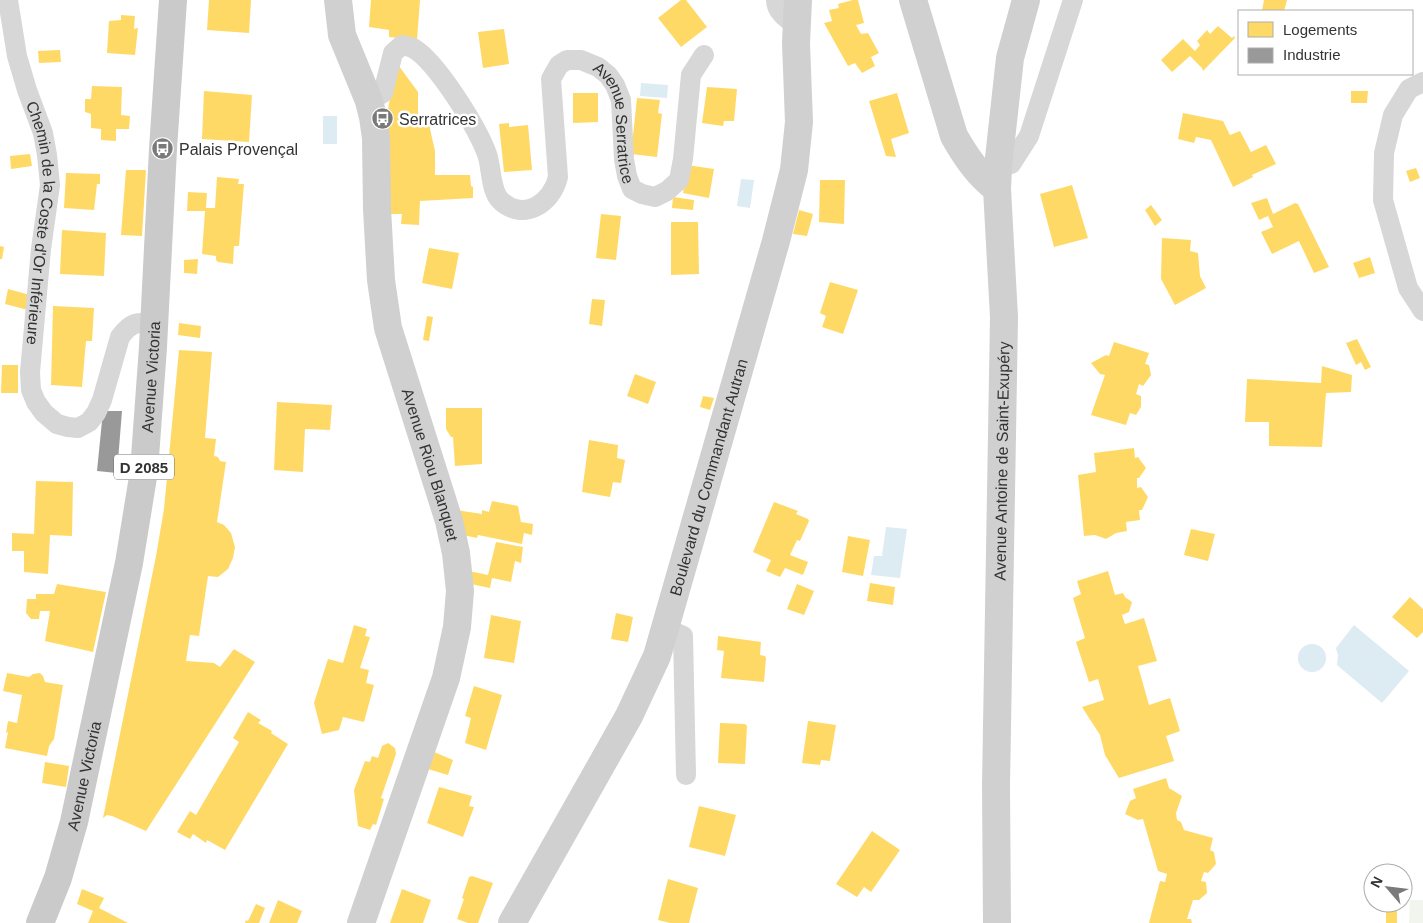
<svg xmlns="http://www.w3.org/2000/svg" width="1423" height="923" font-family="Helvetica,sans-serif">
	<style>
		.green { fill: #f1f5ed }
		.water { fill: #ddebf3 }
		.homes { fill: #ffd966 }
		.industry { fill: #999 }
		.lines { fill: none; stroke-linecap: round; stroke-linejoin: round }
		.street { stroke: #d7d7d7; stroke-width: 20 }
		.secondary { stroke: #d0d0d0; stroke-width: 28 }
		.primary { stroke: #cacaca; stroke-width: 28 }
		.labels { text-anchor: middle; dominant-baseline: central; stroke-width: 5; stroke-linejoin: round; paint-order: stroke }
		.shield { fill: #fff; stroke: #707070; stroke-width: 1 }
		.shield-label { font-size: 15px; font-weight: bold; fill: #333 }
		.poi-label { font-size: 16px; fill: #333; stroke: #fff; text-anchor: start }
		.street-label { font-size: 16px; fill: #333; stroke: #fff }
	</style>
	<rect width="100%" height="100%" fill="#fff"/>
	<!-- green -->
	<path class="green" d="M1410 900H1423V923H1409Z"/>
	<!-- water -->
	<path class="water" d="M641 83 668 85 667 98 640 96Z
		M323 116H337V144H323Z
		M741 179 754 180 750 208 737 206Z
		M886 527 907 529 900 578 871 575 874 556H882Z
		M1354 625 1409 671 1382 703 1337 665 1338 655 1336 648Z
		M1298 658a14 14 0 1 1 28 0a14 14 0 1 1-28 0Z"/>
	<!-- homes -->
	<path class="homes" d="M209 0H251L249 33 207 30Z
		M371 0H420L417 40 389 37V30L369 27Z
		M681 0H686L707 27 681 47 658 18Z
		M853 0H858L864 23 856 25 861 34 868 33 879 53 871 57 875 66 862 73 855 63 848 66 824 23 832 21 829 10 839 8 838 4Z
		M1264 0H1287L1284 11H1262Z
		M121 15 135 16 134 29 138 28 135 55 107 53 109 21 121 20Z
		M1218 26 1232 38 1234 36 1235 38 1203 71 1202 68 1190 56 1172 72 1161 60 1183 39 1195 51 1200 45 1197 41 1207 30 1210 34Z
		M504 29 509 64 483 68 478 32Z
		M60 50 61 62 39 63 38 51Z
		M396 62 418 92V116L429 115 430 129 435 151V175H470L471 186 473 187V198L420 201 419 225 401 224 402 214H388L385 127Z
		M92 86 122 87 121 115 130 116 129 129H116V141L101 140V129L91 128V114L85 112V99H91Z
		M707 87 737 89 734 121H724L723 126 702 123Z
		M204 91 252 95 249 142 202 139Z
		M1351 91H1368L1367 103H1351Z
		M573 93H598V122L573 123Z
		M897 93 909 133 891 139 896 157 886 156 869 101Z
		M637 98 660 100 658 113 662 114 657 157 631 154Z
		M1183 113 1223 121 1230 135 1240 131 1251 152 1266 145 1276 164 1252 175 1253 177 1233 187 1211 140 1196 137 1194 143 1178 139Z
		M509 123V127L528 125 532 170 504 172 499 124Z
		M30 154 32 166 11 169 10 156Z
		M687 165 714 169 709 198 683 193Z
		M1416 168 1420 178 1410 182 1406 171Z
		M126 170H146L142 236 121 235Z
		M66 173 100 174V184H97L94 210 64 208Z
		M217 177 239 179 238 184H244L239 246H234L233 264 218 262 216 260V256L202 254 205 211H187L188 192 207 193 206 208H215Z
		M820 180H845L844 224 819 222Z
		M1072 185 1088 238 1054 247 1040 194Z
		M673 197 694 200 693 210 672 208Z
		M1267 198 1273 214 1295 203 1298 204 1329 267 1314 273 1299 241 1272 254 1261 232 1273 227 1268 216 1259 220 1251 203Z
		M1151 205 1162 220 1155 226 1145 210Z
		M799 210 813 214 807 236 793 234Z
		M601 214 621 216 616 260 596 258Z
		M671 222H698L699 274 671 275Z
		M62 230 106 233 104 276 60 274Z
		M1162 238 1191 240 1190 251 1198 253 1200 276 1206 288 1175 305 1161 279Z
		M0 246 4 247 2 259H0Z
		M429 248 459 253 452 289 422 283Z
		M1370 257 1375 273 1359 278 1353 263Z
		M198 259 197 274 184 273V260Z
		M830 282 858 290 843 334 822 327 826 316 820 313Z
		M8 289 30 295 28 310 5 304Z
		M592 299 605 300 602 326 589 324Z
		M53 306 94 308 92 341H86L82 387 51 385Z
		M427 316 433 317 429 341 423 340Z
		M179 323 201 326 200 338 178 335Z
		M1357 339 1371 367 1365 370 1361 362 1356 365 1346 343Z
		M1114 342 1149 353 1145 364 1149 365 1151 375 1143 386 1139 384 1136 394 1141 396V407L1136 415 1130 413 1126 425 1091 415 1105 375 1100 374 1091 363 1106 355 1109 356Z
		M179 350 212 352 205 438 216 439 214 456 218 457 220 461 226 462 217 522 224 525 231 533 235 547 233 558 228 569 218 577 208 576 199 636 190 635 186 661 214 663 220 667 234 649 255 662 146 831 112 816 107 815 103 818 156 556 164 509Z
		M2 365H18V393H1Z
		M1322 366 1352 375 1351 392 1326 393 1322 447 1269 446V422H1245L1247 379 1321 383Z
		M635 374 656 382 648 404 627 396Z
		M703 396 714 398 710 410 700 407Z
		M277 402 332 405 330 430 305 429 303 472 274 470Z
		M446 408H482V464L455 466 453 437H451L446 429Z
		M589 440 618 445 617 458 625 460 621 483 613 482 610 497 582 492Z
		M1134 448 1135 458 1138 457 1146 468 1139 478H1137V488L1141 487 1148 497 1142 510H1139L1140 520 1126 522 1127 531 1116 533 1106 539 1095 535 1084 536 1078 475 1096 472 1094 453Z
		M36 481 73 482 72 536 50 535 48 574 24 572V551H12V533L34 534Z
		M492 501 518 506 521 522 533 524 532 535 524 533 522 544 478 535 477 538 463 535 456 510 482 514V510L489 512Z
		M774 502 798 511 796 514 808 519 809 521 800 541 797 540 790 555 808 562 803 575 785 568 780 577 766 571 771 560 753 552Z
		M1191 529 1215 534 1208 561 1184 555Z
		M848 536 870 540 863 576 842 572Z
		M496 542 523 547 521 563 515 561 511 582 492 578 490 588 471 584 469 571 488 575Z
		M1108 571 1115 595 1123 593 1125 597 1132 602 1129 612 1122 615 1125 624 1144 618 1157 661 1138 666 1149 705 1170 698 1180 731 1166 736 1174 761 1119 778 1105 755 1100 735 1082 707 1104 700 1098 679 1089 682 1076 642 1085 638 1073 598 1081 594 1077 581Z
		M870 583 895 587 893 605 867 601Z
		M57 584 106 592 93 652 45 641 50 611H40L39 619H31L26 613 27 599H36V594H54Z
		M797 584 814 591 804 615 787 609Z
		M1410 597 1423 609V632L1417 638 1392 617Z
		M616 613 633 617 628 642 611 639Z
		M491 615 521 621 514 663 484 658Z
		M354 625 367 629 365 636 370 637 360 668 369 670 366 683 374 685 364 722 343 717 339 730 322 734 314 703 328 659 343 663Z
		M718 636 761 642 760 655 765 656 766 658 764 682 721 678 724 651 717 650Z
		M7 673 29 677 33 674 40 673 43 676 45 682 63 685 54 739 49 746 47 756 5 748 8 732 6 733 8 721 17 723 22 695 3 691Z
		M474 686 502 695 486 750 465 743 471 718 465 716Z
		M248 712 261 720 258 723 272 731 271 733 288 744 225 850 207 840 206 843 193 834 190 839 177 832 190 811 196 815 239 742 233 738Z
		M808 721 836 725 830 761 821 760 820 765 802 763Z
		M720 723 745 724 747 726 745 764 718 763Z
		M388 743 395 748 396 754 381 798 384 799 376 825 373 824 370 830 358 826 354 790 365 761 370 762 372 756 378 758 382 746Z
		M434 752 453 760 448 775 428 769Z
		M45 762 69 766 66 787 42 783Z
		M1166 778 1169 788 1182 796 1176 813 1177 820 1181 822 1184 830 1213 838 1210 850 1214 852 1216 864 1208 873 1204 872 1201 881 1206 882 1207 893 1199 900H1193L1187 919H1191L1192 923H1149L1160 881 1165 882 1167 874 1158 871 1143 819 1138 820 1125 814 1130 801 1136 798 1133 789Z
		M439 787 472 796 469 806 474 807 463 837 427 823Z
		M699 806 736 815 725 856 689 847Z
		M872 831 900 850 871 892 864 887 857 897 836 884Z
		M472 876 493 883 478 923H468L457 919 464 899 462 898 469 877Z
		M668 879 698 888 689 923H670L658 920Z
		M82 889 104 898 99 908 128 923H88L93 911 77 904Z
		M402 889 431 900 423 923H390Z
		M278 900 302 911 297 923H269Z
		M256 904 265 908 259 923H245L246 920 248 921Z
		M1386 905 1397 906V923H1386Z"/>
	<!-- industry -->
	<path class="industry" d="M103 411H122L117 473 97 471Z"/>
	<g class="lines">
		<!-- street -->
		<g class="street">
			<path id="s1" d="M8 0 17 56 27 90 43 133 47 155 50 185 41 249 30 372 31 390 36 402 44 413 57 424 68 427 78 428 89 422 96 413 102 400 120 337C131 322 137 322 154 323"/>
			<path d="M776 0C776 12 787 19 796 25"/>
			<path d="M1423 82 1409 89 1393 115 1384 153 1383 200 1408 288 1423 311"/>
			<path id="s2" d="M369 101 383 93 393 53 402 45C405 46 409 46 413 48 437 62 477 127 487 154 492 168 490 191 501 201 524 222 552 203 558 177L551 79 559 65 567 60H581L598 67 608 75 615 85 621 100 624 159 627 176 632 189 642 194 655 197 667 191 679 180 683 159 691 75 704 55"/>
			<path d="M998 167 1011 164 1029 136 1073 0"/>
			<path d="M665 628 683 636 686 775"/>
		</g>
		<!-- secondary -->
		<g class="secondary">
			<path id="s3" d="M338 0 342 35 369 101 373 117 376 138 377 209 381 280 388 328 449 521 456 553 460 591 457 627 446 678 361 923"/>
			<path d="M913 0 954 136C966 157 978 175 997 189"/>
			<path id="s4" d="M512 923 629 716 657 656 776 241 794 170 799 122 796 43 798 0"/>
			<path id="s5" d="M997 923 996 785 1004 317 997 189 998 167 1010 58 1026 0"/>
		</g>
		<!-- primary -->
		<path class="primary" id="s6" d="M40 923 58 878 74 822 129 563 144 471 153 347 163 149 173 0"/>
	</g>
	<!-- icons -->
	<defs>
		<symbol id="bus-disc" viewBox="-11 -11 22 22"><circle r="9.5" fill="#7a7a7a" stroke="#fff"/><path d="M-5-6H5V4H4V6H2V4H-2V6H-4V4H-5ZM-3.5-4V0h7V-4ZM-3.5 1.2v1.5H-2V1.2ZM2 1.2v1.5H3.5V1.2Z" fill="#fff"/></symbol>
	</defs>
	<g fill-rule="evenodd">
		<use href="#bus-disc" x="370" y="106" width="25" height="25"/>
		<use href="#bus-disc" x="150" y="136" width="25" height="25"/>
	</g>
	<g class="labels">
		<!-- shield labels -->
		<rect class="shield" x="114" y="454.5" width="60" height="25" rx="4"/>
		<g class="shield-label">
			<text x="144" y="467">D 2085</text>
		</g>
		<!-- poi labels -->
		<g class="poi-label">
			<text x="399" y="119">Serratrices</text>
			<text x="179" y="149">Palais Provençal</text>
		</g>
		<!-- street labels -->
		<g class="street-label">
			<text stroke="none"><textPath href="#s2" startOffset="554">Avenue Serratrice</textPath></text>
			<text stroke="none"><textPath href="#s1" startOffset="228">Chemin de la Coste d'Or Inférieure</textPath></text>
			<text stroke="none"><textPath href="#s6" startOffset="559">Avenue Victoria</textPath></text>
			<text stroke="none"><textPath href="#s5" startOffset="462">Avenue Antoine de Saint-Exupéry</textPath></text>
			<text stroke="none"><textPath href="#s3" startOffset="478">Avenue Riou Blanquet</textPath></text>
			<text stroke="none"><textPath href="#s4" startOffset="490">Boulevard du Commandant Autran</textPath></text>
			<text stroke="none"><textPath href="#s6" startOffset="154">Avenue Victoria</textPath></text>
		</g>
	</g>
	<!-- legend -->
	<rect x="1238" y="10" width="175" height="65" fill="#ffffff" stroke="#adadad"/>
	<rect x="1248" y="22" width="25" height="15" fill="#ffd966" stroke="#adadad"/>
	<text x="1283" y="35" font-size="15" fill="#333333">Logements</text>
	<rect x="1248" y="48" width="25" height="15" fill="#999999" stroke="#adadad"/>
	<text x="1283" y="60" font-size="15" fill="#333333">Industrie</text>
	<!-- north arrow -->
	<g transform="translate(1388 888) rotate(298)"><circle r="24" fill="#ffffff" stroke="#adadad"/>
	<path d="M0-4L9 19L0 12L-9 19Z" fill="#7a7a7a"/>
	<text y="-8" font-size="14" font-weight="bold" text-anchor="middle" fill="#333333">N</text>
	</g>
</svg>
